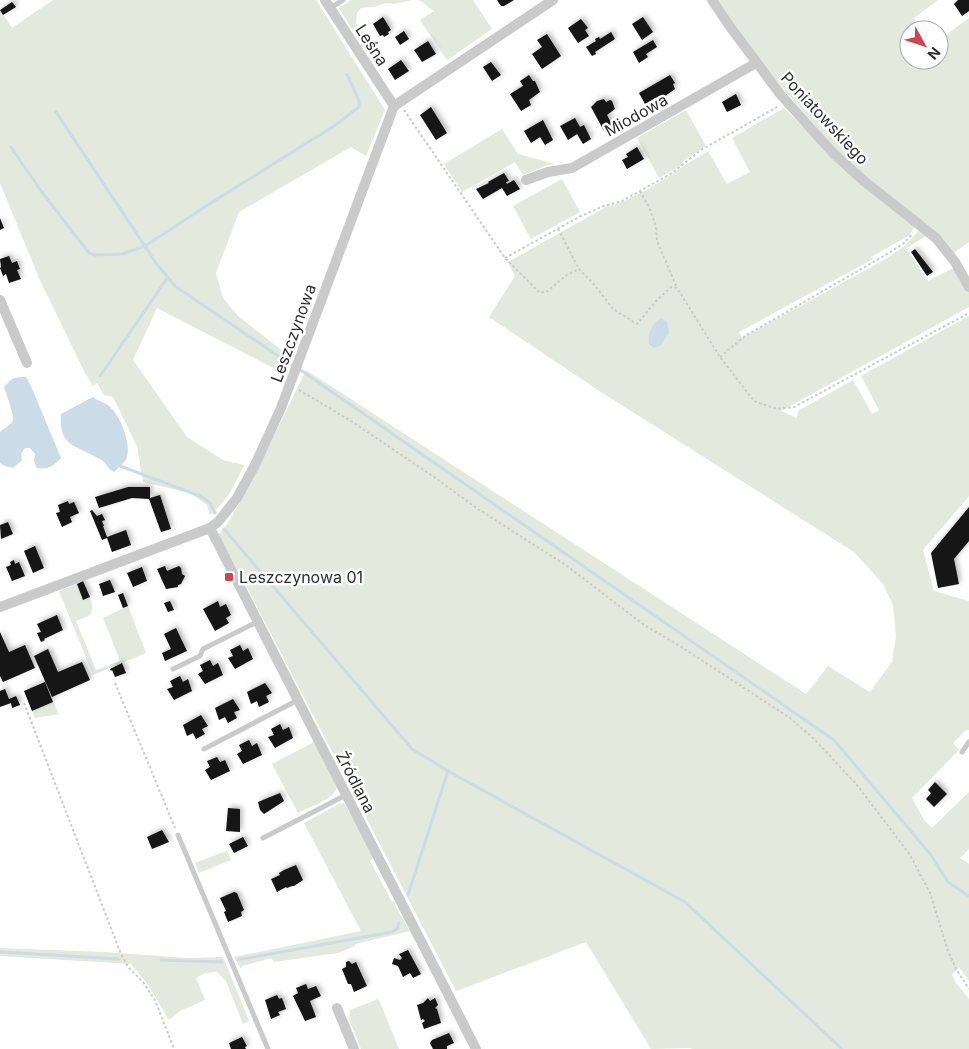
<svg xmlns="http://www.w3.org/2000/svg" width="969" height="1049" font-family="Inter,sans-serif">
	<style>
		.green { fill: #e3e9dc }
		.water { fill: #cbdce7 }
		.lines { fill: none; stroke-linecap: round; stroke-linejoin: round }
		.stream { stroke: #cbdce7; stroke-width: 3 }
		.building { fill: #141414; filter: url(#shadow) }
		.path { stroke: #cacaca; stroke-width: 2; stroke-dasharray: 2.5 2.5; stroke-linecap: butt }
		.lane { stroke: #cacaca; stroke-width: 5 }
		.street { stroke: #cacaca; stroke-width: 10 }
		.poi-dot { fill: #cf454f; stroke: #fff; stroke-width: 2 }
		.labels { text-anchor: middle; dominant-baseline: central; stroke-width: 5; stroke-linejoin: round; paint-order: stroke }
		.street-label { font-size: 16px; fill: #2d2d2d; stroke: #fff }
		.poi-label { font-size: 16px; fill: #2d2d2d; stroke: #fff; text-anchor: start }
	</style>
	<defs>
		<filter id="shadow"><feDropShadow dx="2.5" dy="-2.5" stdDeviation="2.5" flood-color="#0004"/></filter>
	</defs>
	<rect width="100%" height="100%" fill="#fff"/>
	<!-- green -->
	<path class="green" d="M53 0H316L385 110 366 156 351 147 239 212 216 273 223 298 238 316 289 356 283 373 157 308 133 360 187 437 223 460 244 465C235 484 227 502 210 515L207 505 190 493 143 482 137 446 113 397 104 395 97 383 93 386 84 371 39 278 0 183V10L12 28Z
		M351 0H412L395 4 386 3 374 7 361 8 357 13 356 24 366 35 371 43 370 46 364 49 339 8Z
		M418 0H473L492 29 447 60 420 20 434 11C428 8 425 2 418 0Z
		M718 0H938L914 18 923 30H909V60H939V40L969 18V242L954 253 941 236 873 184 840 154 780 85 750 47Z
		M784 108 841 165 915 225 910 235 871 257 873 259 739 332 742 338 884 260 905 246 920 229 928 235 906 248 928 281 955 267 969 292V307L781 411 797 418 798 411 853 380 872 414 879 410 861 376 969 316V496L923 550 934 591 969 601V730H966L953 743 959 750 912 798 924 820 932 828 969 792V849L960 858 969 864V981L959 967 952 975 956 983 969 999V1049H693L690 1048 651 1049 586 942 456 991 240 574 218 535 228 523 251 483 306 370 806 694 828 666 870 692 892 662 896 637 893 605 883 584 854 552 604 394 489 317 515 276 508 262 606 207C644 197 675 170 708 151L727 184 750 172 732 138Z
		M686 110 706 146 683 161V164L682 165 659 178 637 138Z
		M502 129 518 154 555 164 548 165 523 175 515 162 462 192 444 164Z
		M562 179 580 212 531 239 513 206Z
		M77 584 83 600 90 597C96 615 90 616 76 621L96 670 120 661 103 618 128 606 146 653 93 675 59 591Z
		M53 702 59 714 35 718 32 711Z
		M314 742 337 787C335 799 309 807 298 813L272 764Z
		M344 803 374 856 370 861 392 902 394 901 396 907 410 931 355 944V946L338 953 274 962 271 958 242 966 241 969 234 957 361 931 304 823 339 804Z
		M227 851 231 860 199 873 195 863Z
		M0 948 103 952 187 958 223 957 249 1021 243 1024 226 981 217 972 205 973 196 978 205 1000 180 1011 169 1020 149 986 131 964 0 956Z
		M378 999 380 1002 399 1049H361L349 1019 350 1010Z"/>
	<!-- water -->
	<path class="water" d="M662 318 667 322 669 333 660 346 654 348 649 344C647 334 652 322 662 318Z
		M19 377H26L31 386 61 458C54 465 49 470 37 468L34 461 35 454 30 448H25L21 454 22 460 13 468 5 466 0 463V432C3 429 10 425 12 422 16 417 6 395 4 387L12 379Z
		M93 397C98 401 106 403 110 407 121 417 131 443 127 457 125 463 118 468 114 472 108 469 108 465 103 461 101 459 99 459 96 457 73 444 59 446 61 414Z"/>
	<g class="lines">
		<!-- stream -->
		<path class="stream" d="M56 112 156 263 175 286 293 366
			M11 147 41 191 89 253 95 255 122 254 145 246 203 208 334 126 359 107V101L347 74
			M299 369 834 740 931 855 948 882 969 896
			M100 376 168 277
			M120 466 200 496 210 503 215 513
			M224 529 412 749 448 771 685 902 842 1049
			M408 895 448 771
			M0 952 119 959
			M161 960 222 962
			M237 960 392 932 397 929 399 923"/>
	</g>
	<!-- building -->
	<path class="building" d="M497 0H514L504 6H501Z
		M958 0H969V11L962 16 954 4Z
		M12 2 16 7 3 15 0 10Z
		M383 17 391 30 388 32 389 34 384 37 383 35 380 36 373 24Z
		M643 17 653 32 642 40 632 24Z
		M581 19 588 28 585 30 589 36 578 43 568 28Z
		M404 31 409 39 400 45 395 37Z
		M611 32 615 39 595 52 596 54 592 56 586 47 596 41 595 39 599 37 600 39Z
		M547 34 561 56 542 69 532 54 542 47 537 40Z
		M653 40 657 47 646 54 648 57 639 63 633 52Z
		M428 41 436 54 422 62 414 50Z
		M401 60 409 71 395 80 388 69Z
		M491 62 501 75 492 81 483 67Z
		M529 75 533 81H535L540 92 529 100 531 105 521 111 510 94 523 86 520 81Z
		M670 75 675 83 673 84 675 89 661 99 659 96 645 104 639 93Z
		M736 94 741 105 727 112 722 102Z
		M604 99 606 102 610 100 612 101 615 109 607 115 613 126 604 131 591 107 597 101Z
		M431 107 447 133 436 140 420 115Z
		M575 118 580 127 584 125 591 139 583 144 577 134 568 140 560 126Z
		M543 120 553 140 545 145 540 137 531 143 524 131Z
		M637 147 644 159 627 169 622 160 628 157 626 154Z
		M504 173 509 181 506 182 507 184 514 180 520 189 507 196 502 188 483 199 476 189 489 183 488 182Z
		M0 218 4 228 0 230Z
		M915 249 933 272 927 276 911 252Z
		M9 256 12 263 17 261 20 269 17 270 21 279 9 283 6 274 3 276 0 268 1 267 0 259Z
		M128 487H150V498L160 495 171 529 161 532 149 499 132 498 99 508 95 497Z
		M68 501 69 504 74 502 79 513 70 517 72 522 62 527 56 513 60 512 58 505Z
		M969 507V541L954 559 959 584 938 588 931 553Z
		M92 510 97 516 102 514 105 520 102 521 104 526H103L107 537 126 530 131 545 112 552 107 538 102 540 90 511Z
		M8 522 13 534 1 539 0 525Z
		M35 546 44 568 33 573 24 551Z
		M14 560 15 564 19 562 25 576 12 581 6 567 11 565 10 562Z
		M165 566 167 571 179 566 181 568 182 574 185 576 181 584 178 585V587L166 589 157 569Z
		M142 567 147 581 133 587 127 573Z
		M110 580 115 592 103 596 99 584Z
		M83 581 90 597 83 600 77 584Z
		M123 593 128 606 123 608 118 595Z
		M170 601 174 610 168 612 164 603Z
		M218 601 220 607 226 604 231 615 226 618 229 623 215 631 203 609Z
		M57 615 63 630 44 639 45 640 41 642 37 633 41 632 37 624Z
		M176 628 187 651 165 661 162 653 171 649 164 634Z
		M0 632 9 652 25 645 35 668 3 682 0 676Z
		M240 645 243 651 248 648 253 659 235 669 228 658 233 656 230 650Z
		M48 649 58 672 82 662 90 680 52 697 34 656Z
		M210 660 213 666 218 663 223 675 205 684 198 674 203 671 200 665Z
		M122 663 126 673 115 677 112 670 111 671 110 669Z
		M180 676 183 682 188 679 192 691 174 700 167 689 173 687 170 681Z
		M45 682 53 702 32 711 24 691Z
		M265 683 272 693 266 696 269 702 259 707 257 701 251 704 247 692Z
		M5 689 9 699 16 696 20 705 12 708 11 703 0 707V691Z
		M233 699 240 710 234 712 237 718 228 723 225 717 219 720 215 708Z
		M201 715 208 726 202 729 205 734 196 739 193 733 187 736 183 725Z
		M280 724 283 730 289 727 293 738 275 748 268 737 274 735 271 729Z
		M249 740 252 746 257 743 262 755 243 764 237 754 242 751 239 745Z
		M217 757 220 762 225 760 230 771 211 780 205 770 210 767 207 761Z
		M935 782 947 794 934 807 926 799 931 793 928 790Z
		M280 793 284 801 264 814 260 810 258 802Z
		M228 808 240 809V832L226 831Z
		M162 830 169 842 152 849 147 837Z
		M243 837 248 846 234 853 229 844Z
		M296 865 303 880 294 886H292L287 888 286 887 277 892 271 879 280 875 279 873 284 870Z
		M234 892 237 893 244 910 241 912 242 916 228 922 224 912 226 911 220 898Z
		M408 950 421 974 413 978 410 973 403 977 398 966 392 964 394 958 400 960 402 958 399 954Z
		M349 961 352 964 356 962 367 986 354 992 351 984H348L342 969 346 967V962Z
		M306 984 308 989 316 986 321 996 310 1001 316 1017 305 1021 293 996 298 993 296 988Z
		M277 995 279 999 282 998 286 1009 278 1012 280 1015 271 1019 265 1000Z
		M428 998 430 1001 435 998 438 1005 435 1008 437 1009 441 1023 424 1029 422 1023 425 1021 423 1019 421 1020 417 1005 423 1003Z
		M449 1033 454 1043 447 1046V1049H433L430 1043 432 1040Z
		M242 1037 247 1046 245 1047 246 1049H231L229 1043Z"/>
	<g class="lines">
		<!-- path -->
		<path class="path" d="M404 110 505 258 540 293 548 291 565 276 579 269 592 282 613 309 637 324 657 300 671 287 677 288 720 357 754 401 777 409 794 407 969 313
			M640 191 649 207 656 226 657 241 677 288
			M558 229 579 269
			M505 258 581 216 604 206 622 201 640 191 672 173 701 150 779 106
			M720 357 745 336 889 253 904 243 913 233
			M299 390 351 421 434 477 478 509 567 566 644 625 680 646 790 718 813 738 857 785 910 855 930 893 948 951 956 969 969 989
			M115 683 175 828
			M24 703 121 954 128 967 143 982 155 1000 174 1049"/>
		<!-- lane -->
		<path class="lane" d="M330 8 343 0
			M173 669 200 656 203 649 257 622
			M204 749 298 700
			M962 752 969 742
			M178 835 268 1049
			M263 838 346 795"/>
		<!-- street -->
		<path class="street" d="M325 0 394 106
			M712 0 731 28 780 94 833 153 864 181 936 238 955 262 969 287
			M526 180 548 172 572 168 756 63
			M0 300 27 363
			M210 528 476 1049
			M0 607 210 528 218 522 237 498 255 465 281 408 394 106 553 0
			M337 1008 354 1049"/>
	</g>
	<!-- markers -->
	<rect class="poi-dot" x="224" y="572" width="10" height="10" rx="2.5"/>
	<g class="labels">
		<!-- street labels -->
		<g class="street-label">
			<text transform="translate(372 45) rotate(57)">Leśna</text>
			<text transform="translate(636 115) rotate(-29)">Miodowa</text>
			<text transform="translate(825 118) rotate(47)">Poniatowskiego</text>
			<text transform="translate(293 333) rotate(-70)">Leszczynowa</text>
			<text transform="translate(356 782) rotate(63)">Źródlana</text>
		</g>
		<!-- poi labels -->
		<g class="poi-label">
			<text x="239" y="577">Leszczynowa 01</text>
		</g>
	</g>
	<!-- north arrow -->
	<g transform="translate(924 45) rotate(130)"><circle r="24" fill="#ffffff" stroke="#ababab"/>
	<path d="M0-4L9 19L0 12L-9 19Z" fill="#cf454f"/>
	<text y="-8" font-size="14" font-weight="bold" text-anchor="middle" fill="#2d2d2d">N</text>
	</g>
</svg>
